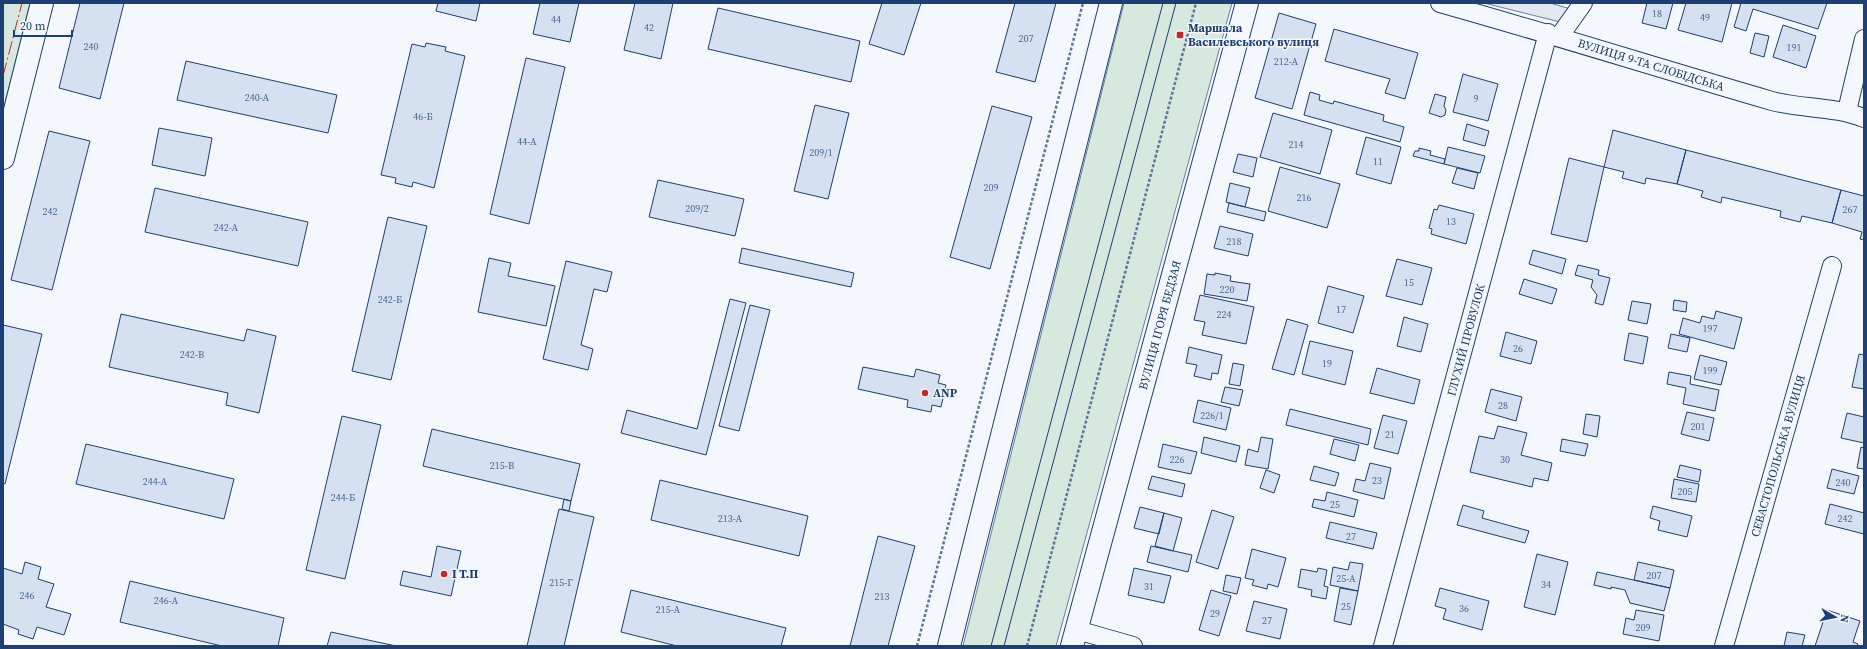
<svg xmlns="http://www.w3.org/2000/svg" width="1867" height="649" font-family="'Source Serif 4',serif">
	<style>
		.green { fill: #d7e8df; stroke: #687fa3 }
		.parking { fill: #e3e8f0; stroke: #687fa3 }
		.building { fill: #d5e0f0; stroke: #1d3f73 }
		.lines { fill: none; stroke-linecap: round; stroke-linejoin: round }
		.street-casing { stroke: #1d3f73; stroke-width: 20 }
		.secondary-casing { stroke: #1d3f73; stroke-width: 24 }
		.path { stroke: #5e769c; stroke-width: 2.5; stroke-dasharray: 3 2; stroke-linecap: butt }
		.street { stroke: #f4f7fb; stroke-width: 18 }
		.secondary { stroke: #f4f7fb; stroke-width: 22 }
		.tram { stroke: #1d3f73; stroke-width: 1 }
		.power { stroke: #c62828; stroke-width: 1; stroke-dasharray: 14 3 2 3; stroke-linecap: butt }
		.poi-dot { fill: #c62828; stroke: #f4f7fb; stroke-width: 1.5 }
		.labels { text-anchor: middle; dominant-baseline: central; stroke-width: 3; stroke-linejoin: round; paint-order: stroke }
		.number-label { font-size: 10px; fill: #4b6792 }
		.poi-label { font-size: 12px; font-weight: bold; fill: #1d3f73; stroke: #f4f7fb; text-anchor: start }
		.street-label { font-size: 12px; fill: #1d3f73; stroke: #f4f7fb }
	</style>
	<rect width="100%" height="100%" fill="#f4f7fb"/>
	<!-- green -->
	<path class="green" d="M3 3H30L3 111Z
		M1124 3H1232L1056 646H963Z"/>
	<!-- parking -->
	<path class="parking" d="M1484 3H1550L1574 10 1564 23Z"/>
	<!-- building -->
	<path class="building" d="M80 3H124L100 99 59 88Z
		M438 3H480L476 21 436 11Z
		M540 3H579L570 42 533 34Z
		M635 3H673L661 59 624 50Z
		M882 3H921L904 55 869 44Z
		M1015 3H1056L1035 82 996 72Z
		M1647 3H1673L1666 29 1642 23Z
		M1686 3H1732L1722 42 1678 30Z
		M1741 3H1827L1818 29 1753 9 1746 31 1734 27Z
		M718 8 860 41 851 82 708 49Z
		M1279 13 1316 24 1292 109 1255 98Z
		M1783 25 1816 36 1806 68 1773 57Z
		M1334 29 1418 53 1405 99 1385 93 1390 79 1325 61Z
		M1755 33 1769 36 1764 57 1750 53Z
		M426 43 446 47 445 51 465 56 434 188 413 182 412 187 395 183 396 178 381 175 412 44 425 47Z
		M526 58 565 67 529 224 490 214Z
		M186 61 337 95 328 133 177 100Z
		M1463 74 1498 84 1488 121 1453 112Z
		M1310 92 1320 95 1319 100 1333 104 1334 101 1384 115 1383 121 1404 127 1400 142 1304 115Z
		M1435 94 1446 97 1444 106 1446 110 1445 115 1441 117 1429 113Z
		M815 105 849 113 828 199 794 191Z
		M992 106 1032 117 990 269 950 257Z
		M1273 113 1332 130 1320 174 1260 157Z
		M1467 124 1489 131 1485 146 1463 140Z
		M159 128 212 138 205 176 152 165Z
		M1613 130 1686 150 1677 184 1646 178 1645 184 1622 178 1624 172 1604 167Z
		M49 131 90 141 52 290 11 280Z
		M1366 137 1401 147 1391 184 1356 174Z
		M1448 147 1485 156 1480 173 1444 164Z
		M1419 148 1431 151 1430 155 1445 159 1444 164 1413 156 1415 151H1419Z
		M1686 150 1841 190 1832 223 1802 216 1800 222 1780 217 1781 211 1722 197 1721 203 1701 197 1703 191 1677 184Z
		M1238 154 1257 158 1253 177 1233 172Z
		M1569 158 1604 167 1587 242 1551 234Z
		M1280 167 1340 184 1327 228 1268 211Z
		M1457 168 1478 173 1474 189 1452 183Z
		M658 180 744 199 735 236 649 217Z
		M1230 183 1250 188 1245 207 1226 202Z
		M155 188 308 222 298 266 145 232Z
		M1841 190 1864 196V240L1860 239 1862 232 1832 223Z
		M1229 203 1266 212 1264 221 1227 212Z
		M1439 205 1474 214 1466 244 1431 234 1432 229 1429 228 1434 209 1437 210Z
		M388 217 427 226 391 380 352 371Z
		M1220 226 1253 234 1248 256 1214 248Z
		M742 248 854 273 851 287 739 263Z
		M1533 250 1566 259 1562 274 1529 264Z
		M489 258 511 263 508 276 555 286 546 326 478 312Z
		M1397 259 1432 268 1422 305 1386 296Z
		M566 261 612 272 607 292 594 289 581 345 593 349 588 370 543 359Z
		M1578 265 1599 270 1598 275 1610 278 1603 305 1595 303 1597 295 1591 287 1593 280 1575 275Z
		M1215 273 1231 276 1230 281 1250 284 1247 301 1204 294 1207 274 1215 275Z
		M1524 279 1557 289 1552 304 1519 294Z
		M1328 286 1364 296 1353 333 1318 323Z
		M1200 295 1254 307 1246 344 1202 335 1205 322 1194 320Z
		M730 299 746 303 706 455 621 433 627 410 697 429Z
		M1674 300 1687 302 1686 312 1673 310Z
		M1632 301 1651 304 1647 324 1628 320Z
		M750 305 770 310 739 431 719 426Z
		M1716 311 1742 318 1734 349 1679 334 1683 318 1700 323 1702 316 1714 319Z
		M121 314 244 341 247 329 276 336 259 413 226 405 228 393 109 367Z
		M1404 317 1428 324 1421 352 1397 346Z
		M1287 319 1308 325 1294 375 1272 369Z
		M3 325 42 334 5 484 3 483Z
		M1506 332 1537 341 1531 364 1500 356Z
		M1629 333 1648 337 1643 364 1624 360Z
		M1671 334 1690 338 1687 352 1668 348Z
		M1310 341 1353 351 1345 385 1302 374Z
		M1189 347 1222 355 1218 374 1212 373 1211 380 1194 376 1197 365 1186 363Z
		M1859 354 1864 355V389L1852 387Z
		M1700 355 1727 362 1721 385 1694 379Z
		M1233 363 1244 365 1240 386 1229 384Z
		M863 367 914 377 916 369 940 375 938 383 946 385 941 407 932 405 931 412 907 407 908 400 858 389Z
		M1377 368 1420 380 1414 404 1370 393Z
		M1669 372 1691 376 1690 384 1719 390 1715 411 1683 404 1686 388 1667 384Z
		M1225 387 1243 390 1239 406 1221 402Z
		M1491 389 1522 397 1516 421 1485 412Z
		M1198 400 1231 408 1226 430 1193 422Z
		M1290 409 1371 429 1368 445 1286 425Z
		M1687 412 1714 418 1709 441 1681 434Z
		M1847 413 1864 417V443L1841 438Z
		M1586 414 1600 416 1597 437 1583 434Z
		M1383 415 1407 421 1398 454 1374 448Z
		M342 416 381 425 345 579 306 570Z
		M1498 426 1527 433 1521 455 1552 463 1548 481 1534 478 1532 487 1470 472 1479 436 1494 439Z
		M432 429 580 464 571 501 423 466Z
		M1204 437 1240 446 1236 462 1201 453Z
		M1261 437 1273 439 1268 469 1245 465 1248 449 1258 452Z
		M1334 439 1359 445 1355 461 1330 454Z
		M1562 439 1588 444 1585 456 1560 451Z
		M86 444 234 479 224 519 76 484Z
		M1163 444 1197 452 1191 474 1158 467Z
		M1861 447 1864 448V469L1857 468Z
		M1370 463 1391 468 1384 499 1353 491 1356 479 1365 481Z
		M1680 465 1701 470 1699 482 1677 477Z
		M1314 466 1339 473 1335 486 1310 480Z
		M1832 469 1859 476 1854 494 1827 488Z
		M1266 470 1280 475 1274 493 1260 488Z
		M1152 476 1185 484 1182 497 1148 489Z
		M1674 479 1699 484 1696 502 1671 498Z
		M660 480 808 516 799 556 651 520Z
		M1327 492 1358 500 1354 517 1312 507 1314 499 1325 501Z
		M564 499 571 501 569 511 562 509Z
		M1830 504 1864 513V534L1825 524Z
		M1463 505 1484 511 1482 518 1529 531 1525 543 1457 525Z
		M1653 506 1692 516 1687 537 1658 530 1660 521 1650 518Z
		M1140 507 1164 513 1159 534 1134 528Z
		M559 509 594 517 564 646H527Z
		M1212 510 1234 517 1218 569 1196 562Z
		M1164 513 1182 518 1173 551 1155 546Z
		M1330 522 1377 533 1373 549 1326 538Z
		M878 536 915 546 888 646H850Z
		M437 546 461 551 451 596 400 585 403 571 431 577Z
		M1151 546 1192 555 1188 572 1147 562Z
		M1252 549 1286 558 1278 587 1268 584 1267 589 1252 585 1254 580 1245 578Z
		M1537 554 1568 562 1555 615 1524 607Z
		M25 562 41 567 38 579 54 584 46 607 71 614 64 635 37 627 33 639 18 634 19 630 3 624V568L22 574Z
		M1350 562 1363 564 1358 591 1330 585 1333 567 1348 570Z
		M1638 562 1674 570 1670 588 1634 580Z
		M1134 568 1171 576 1164 603 1128 595Z
		M1318 568 1327 570 1324 586 1328 587 1326 599 1311 596 1312 590 1298 587 1301 569 1317 572Z
		M1597 572 1670 588 1664 611 1630 603 1625 590 1611 587V589L1594 585Z
		M1226 575 1241 578 1237 594 1223 591Z
		M130 581 284 618 278 646H222L120 622Z
		M1340 588 1358 591 1351 625 1334 621Z
		M1440 588 1489 601 1482 630 1443 619 1446 609 1435 606Z
		M631 590 786 628 781 646H677L621 632Z
		M1211 590 1231 596 1219 636 1199 630Z
		M1254 601 1287 609 1280 639 1246 631Z
		M1636 610 1664 615 1659 641 1623 634 1626 618 1634 620Z
		M1827 610 1860 621 1853 642 1858 644 1857 646H1815Z
		M331 632 396 646H327Z
		M1787 632 1805 635 1802 646H1784Z"/>
	<g class="lines">
		<defs>
			<path id="street" d="M1440 3C1551 34 1661 69 1772 101 1802 109 1833 106 1864 118
				M1559 37 1583 3
				M1847 111 1864 39
				M1077 630 1133 646
				M1383 646 1548 33
				M1724 646 1832 266"/>
			<path id="secondary" d="M3 158 42 3
				M949 646 1111 3
				M1072 646 1247 3"/>
		</defs>
		<!-- street casing -->
		<use href="#street" class="street-casing"/>
		<!-- secondary casing -->
		<use href="#secondary" class="secondary-casing"/>
		<!-- path -->
		<path class="path" d="M917 646 1083 3
			M1027 646 1196 3"/>
		<!-- street -->
		<use href="#street" class="street"/>
		<!-- secondary -->
		<use href="#secondary" class="secondary"/>
		<!-- tram -->
		<path class="tram" d="M991 646 1163 3
			M1004 646 1176 3"/>
		<!-- power -->
		<path class="power" d="M3 76 22 3"/>
	</g>
	<!-- markers -->
	<g class="poi-dot">
		<rect x="1176" y="31" width="8" height="8" rx="2"/>
		<circle cx="925" cy="393" r="4"/>
		<circle cx="444" cy="574" r="4"/>
	</g>
	<g class="labels">
		<!-- number labels -->
		<g class="number-label">
			<text x="1657" y="13">18</text>
			<text x="1705" y="17">49</text>
			<text x="556" y="19">44</text>
			<text x="649" y="27">42</text>
			<text x="1026" y="38">207</text>
			<text x="91" y="46">240</text>
			<text x="1794" y="47">191</text>
			<text x="1286" y="61">212-А</text>
			<text x="257" y="97">240-А</text>
			<text x="1476" y="98">9</text>
			<text x="423" y="116">46-Б</text>
			<text x="527" y="141">44-А</text>
			<text x="1296" y="144">214</text>
			<text x="821" y="152">209/1</text>
			<text x="1378" y="161">11</text>
			<text x="991" y="187">209</text>
			<text x="1304" y="197">216</text>
			<text x="697" y="208">209/2</text>
			<text x="1850" y="209">267</text>
			<text x="50" y="211">242</text>
			<text x="1451" y="221">13</text>
			<text x="226" y="227">242-А</text>
			<text x="1234" y="241">218</text>
			<text x="1409" y="282">15</text>
			<text x="1227" y="289">220</text>
			<text x="390" y="299">242-Б</text>
			<text x="1341" y="309">17</text>
			<text x="1224" y="314">224</text>
			<text x="1710" y="328">197</text>
			<text x="1518" y="348">26</text>
			<text x="192" y="354">242-В</text>
			<text x="1327" y="363">19</text>
			<text x="1710" y="370">199</text>
			<text x="1503" y="405">28</text>
			<text x="1212" y="415">226/1</text>
			<text x="1698" y="426">201</text>
			<text x="1390" y="434">21</text>
			<text x="1177" y="459">226</text>
			<text x="1505" y="459">30</text>
			<text x="502" y="465">215-В</text>
			<text x="1377" y="480">23</text>
			<text x="155" y="481">244-А</text>
			<text x="1843" y="482">240</text>
			<text x="1685" y="491">205</text>
			<text x="343" y="497">244-Б</text>
			<text x="1335" y="504">25</text>
			<text x="730" y="518">213-А</text>
			<text x="1845" y="518">242</text>
			<text x="1351" y="536">27</text>
			<text x="1654" y="575">207</text>
			<text x="1346" y="578">25-А</text>
			<text x="561" y="582">215-Г</text>
			<text x="1546" y="584">34</text>
			<text x="1149" y="586">31</text>
			<text x="27" y="595">246</text>
			<text x="882" y="596">213</text>
			<text x="166" y="600">246-А</text>
			<text x="1346" y="606">25</text>
			<text x="1464" y="608">36</text>
			<text x="668" y="609">215-А</text>
			<text x="1215" y="613">29</text>
			<text x="1267" y="620">27</text>
			<text x="1643" y="627">209</text>
		</g>
		<!-- poi labels -->
		<g class="poi-label">
			<text x="1188" y="28">Маршала<tspan x="1188" dy="14">Василевського вулиця</tspan></text>
			<text x="933" y="393">ANP</text>
			<text x="452" y="574">І Т.П</text>
		</g>
		<!-- street labels -->
		<g class="street-label">
			<text transform="translate(1651 65) rotate(17)">ВУЛИЦЯ 9-ТА СЛОБІДСЬКА</text>
			<text transform="translate(1160 325) rotate(-75)">ВУЛИЦЯ ІГОРЯ БЕДЗАЯ</text>
			<text transform="translate(1466 340) rotate(-75)">ГЛУХИЙ ПРОВУЛОК</text>
			<text transform="translate(1778 456) rotate(-74)">СЕВАСТОПОЛЬСЬКА ВУЛИЦЯ</text>
		</g>
	</g>
	<!-- border -->
	<rect width="1867" height="649" fill="none" stroke="#1d3f73" stroke-width="8"/>
	<!-- north arrow -->
	<g transform="translate(1835 617) rotate(99)" stroke="#f4f7fb" stroke-width="3" paint-order="stroke">
	<path d="M0-3L7 15L0 10L-7 15Z" fill="#1d3f73"/>
	<text y="-6" font-size="11" font-weight="bold" text-anchor="middle" fill="#1d3f73">N</text>
	</g>
	<!-- scale -->
	<path d="M14 30v6h58v-6" fill="none" stroke="#1d3f73" stroke-width="2"/>
	<text x="20" y="30" font-size="12" fill="#1d3f73" stroke="#f4f7fb" stroke-width="3" paint-order="stroke">20 m</text>
</svg>
